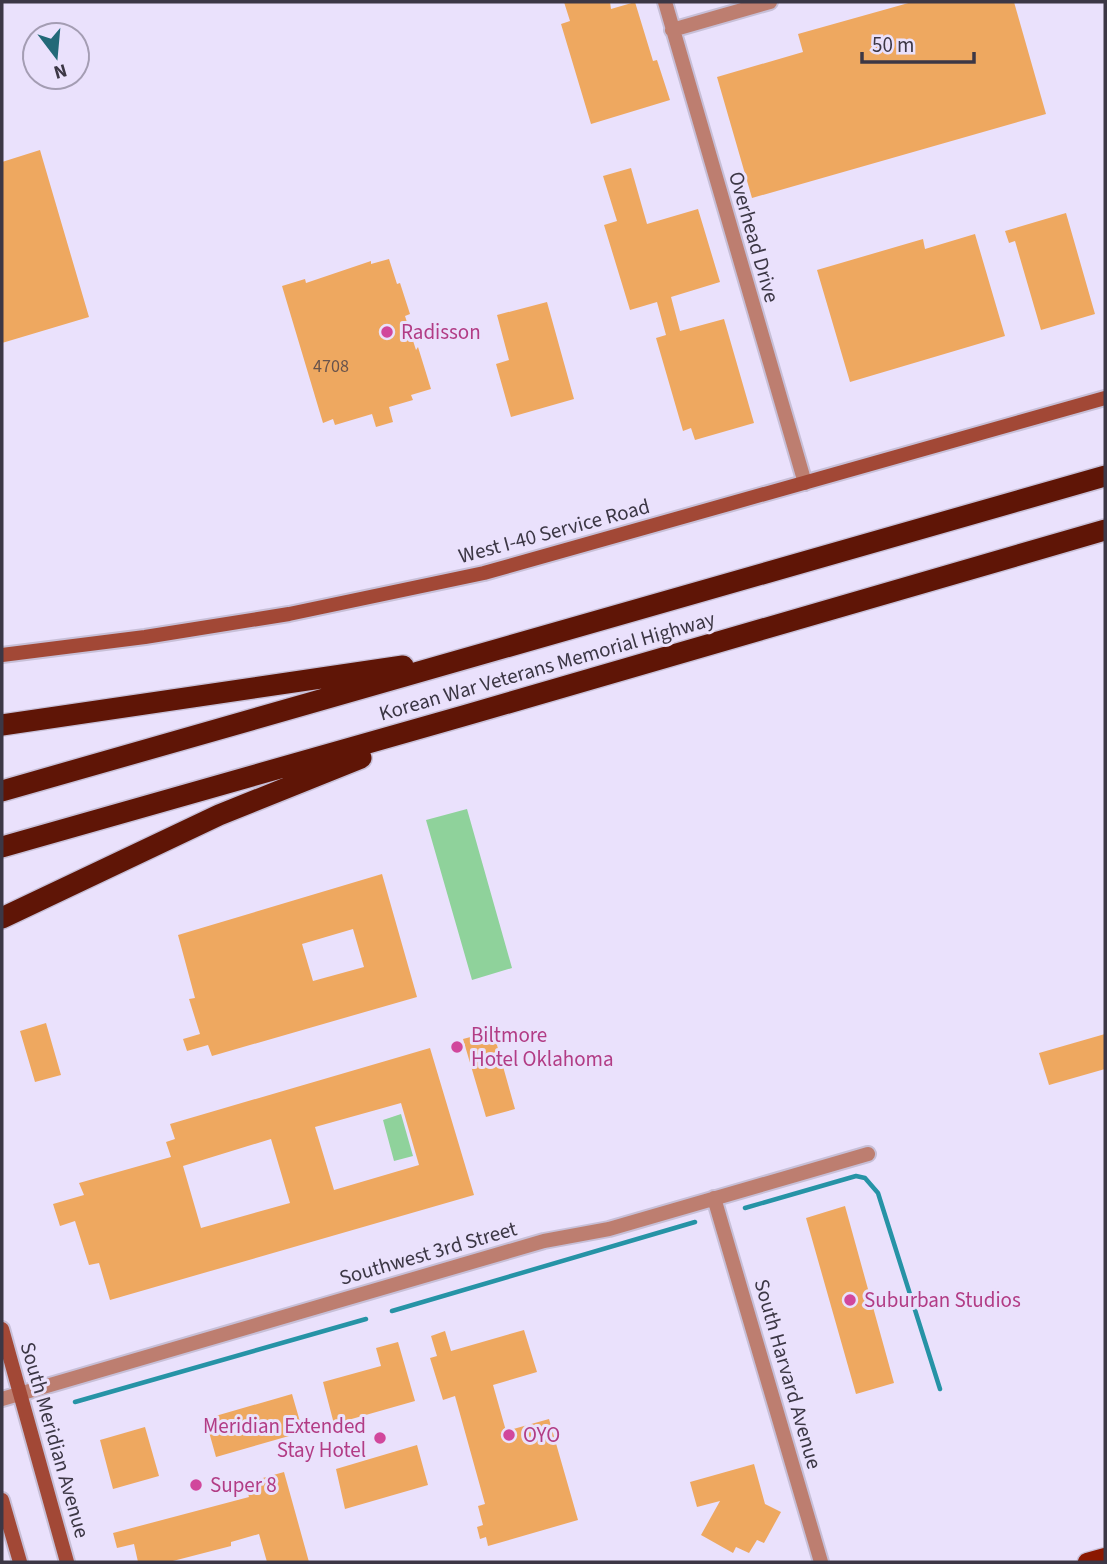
<svg xmlns="http://www.w3.org/2000/svg" width="1107" height="1564" font-family="'Source Sans 3',sans-serif">
	<style>
		.green { fill: #8fd29b }
		.lines { fill: none; stroke-linecap: round; stroke-linejoin: round }
		.stream { stroke: #2693a6; stroke-width: 4.5 }
		.building { fill: #eea860; fill-rule: evenodd }
		.street-casing { stroke: #c7bfd7; stroke-width: 18 }
		.secondary-casing { stroke: #c7bfd7; stroke-width: 18 }
		.primary-casing { stroke: #c7bfd7; stroke-width: 21 }
		.highway-casing { stroke: #c7bfd7; stroke-width: 24 }
		.street { stroke: #bd7e70; stroke-width: 14 }
		.secondary { stroke: #a24836; stroke-width: 14 }
		.primary { stroke: #8b1700; stroke-width: 18 }
		.highway { stroke: #5f1506; stroke-width: 21 }
		.hotel-dot { fill: #d1479c; stroke: #eae1fc; stroke-width: 2.5 }
		.labels { text-anchor: middle; dominant-baseline: central; stroke-width: 6; stroke-linejoin: round; paint-order: stroke }
		.number-label { font-size: 18px; fill: #68534c }
		.street-label { font-size: 21px; fill: #3c3745; stroke: #eae1fc }
		.hotel-label { font-size: 21px; fill: #b23c85; stroke: #eae1fc; text-anchor: start }
	</style>
	<rect width="100%" height="100%" fill="#eae1fc"/>
	<!-- green -->
	<path class="green" d="M467 809 512 968 472 980 426 820Z
		M401 1114 413 1156 394 1161 383 1120Z"/>
	<g class="lines">
		<!-- stream -->
		<path class="stream" d="M745 1208 856 1176 865 1178 878 1193 940 1389
			M392 1311 695 1222
			M75 1402 366 1319"/>
	</g>
	<!-- building -->
	<path class="building" d="M564 2H610L611 9 635 2 653 61 657 60 670 100 591 124 561 24 570 21Z
		M912 2H1014L1046 114 752 198 717 77 803 52 798 34Z
		M40 150 89 317 2 343V162Z
		M631 168 647 224 698 209 720 282 671 297 680 331 724 319 754 423 695 440 691 428 683 431 656 338 666 335 657 302 630 310 604 225 617 221 603 176Z
		M1066 213 1095 314 1041 330 1015 241 1009 243 1005 231Z
		M975 234 1005 336 850 382 817 270 923 239 925 249Z
		M389 259 397 284 400 283 410 314 405 316 416 350 418 347 431 389 411 395 413 400 389 407 393 422 376 427 372 414 335 425 333 419 323 423 282 286 305 279 306 283 371 261V264Z
		M547 302 574 399 511 417 496 364 509 360 497 315Z
		M382 874 417 997 212 1056 208 1045 187 1051 183 1039 200 1034 189 999 195 998 178 935ZM353 929 364 967 313 981 302 944Z
		M46 1023 61 1075 35 1082 20 1031Z
		M493 1031 515 1109 486 1117 463 1039Z
		M1105 1034V1069L1049 1085 1039 1053Z
		M430 1048 474 1195 110 1300 99 1263 89 1265 75 1221 60 1226 53 1204 84 1195 79 1183 171 1157 166 1142 175 1139 170 1124ZM401 1103 419 1165 334 1190 315 1127ZM271 1139 290 1203 201 1228 183 1166Z
		M845 1206 894 1383 856 1394 806 1218Z
		M524 1330 537 1372 493 1385 506 1431 549 1419 578 1520 488 1546 486 1537 480 1539 477 1527 483 1525 478 1506 485 1504 455 1396 443 1400 430 1358 437 1356 431 1336 445 1331 451 1351Z
		M398 1342 415 1401 334 1424 323 1382 381 1366 376 1348Z
		M292 1394 303 1432 216 1457 209 1432 216 1431 212 1417Z
		M145 1427 159 1476 113 1489 100 1440Z
		M417 1445 428 1485 345 1509 336 1469Z
		M754 1464 765 1504 781 1512 764 1543 757 1540 749 1553 736 1547 733 1553 701 1535 720 1501 697 1507 690 1482Z
		M284 1472 309 1562H267L259 1534 231 1542V1546L169 1562H138L134 1544 117 1548 113 1533 249 1497 245 1483Z"/>
	<g class="lines">
		<defs>
			<path id="street" d="M665 2 805 483
				M672 30 770 2
				M714 1198 821 1562
				M2 1399 544 1241 609 1229 868 1154"/>
			<path id="secondary" d="M2 655 145 637 289 614 484 573 1105 398
				M2 1329 67 1562
				M2 1500 20 1562"/>
			<path id="primary" d="M1087 1562 1105 1557"/>
			<path id="highway" d="M2 725 403 666
				M2 791 1105 476
				M2 847 463 716 1105 530
				M2 918 219 815 361 758"/>
		</defs>
		<!-- street casing -->
		<use href="#street" class="street-casing"/>
		<!-- secondary casing -->
		<use href="#secondary" class="secondary-casing"/>
		<!-- primary casing -->
		<use href="#primary" class="primary-casing"/>
		<!-- highway casing -->
		<use href="#highway" class="highway-casing"/>
		<!-- street -->
		<use href="#street" class="street"/>
		<!-- secondary -->
		<use href="#secondary" class="secondary"/>
		<!-- primary -->
		<use href="#primary" class="primary"/>
		<!-- highway -->
		<use href="#highway" class="highway"/>
	</g>
	<!-- markers -->
	<g class="hotel-dot">
		<circle cx="387" cy="332" r="7"/>
		<circle cx="457" cy="1047" r="7"/>
		<circle cx="850" cy="1300" r="7"/>
		<circle cx="509" cy="1435" r="7"/>
		<circle cx="380" cy="1438" r="7"/>
		<circle cx="196" cy="1485" r="7"/>
	</g>
	<g class="labels">
		<!-- number labels -->
		<g class="number-label">
			<text x="331" y="366">4708</text>
		</g>
		<!-- street labels -->
		<g class="street-label">
			<text transform="translate(754 237) rotate(74)">Overhead Drive</text>
			<text transform="translate(554 531) rotate(-15)">West I-40 Service Road</text>
			<text transform="translate(547 666) rotate(-16)">Korean War Veterans Memorial Highway</text>
			<text transform="translate(428 1253) rotate(-16)">Southwest 3rd Street</text>
			<text transform="translate(788 1374) rotate(74)">South Harvard Avenue</text>
			<text transform="translate(55 1440) rotate(74)">South Meridian Avenue</text>
		</g>
		<!-- hotel labels -->
		<g class="hotel-label">
			<text x="401" y="332">Radisson</text>
			<text x="471" y="1035">Biltmore<tspan x="471" dy="24">Hotel Oklahoma</tspan></text>
			<text x="864" y="1300">Suburban Studios</text>
			<text x="366" y="1426" text-anchor="end">Meridian Extended<tspan x="366" dy="24">Stay Hotel</tspan></text>
			<text x="523" y="1435">OYO</text>
			<text x="210" y="1485">Super 8</text>
		</g>
	</g>
	<!-- border -->
	<rect width="1107" height="1564" fill="none" stroke="#3c3745" stroke-width="7"/>
	<!-- north arrow -->
	<g transform="translate(56 56) rotate(164)"><circle r="33" fill="#eae1fc" stroke="#a49db3" stroke-width="2"/>
	<path d="M0-5L12 26L0 18L-12 26Z" fill="#236978"/>
	<text y="-10" font-size="19" font-weight="bold" text-anchor="middle" fill="#3c3745">N</text>
	</g>
	<!-- scale -->
	<path d="M862 52v10h112v-10" fill="none" stroke="#3c3745" stroke-width="3.5"/>
	<text x="872" y="52" font-size="21" fill="#3c3745" stroke="#eae1fc" stroke-width="5" paint-order="stroke">50 m</text>
</svg>
